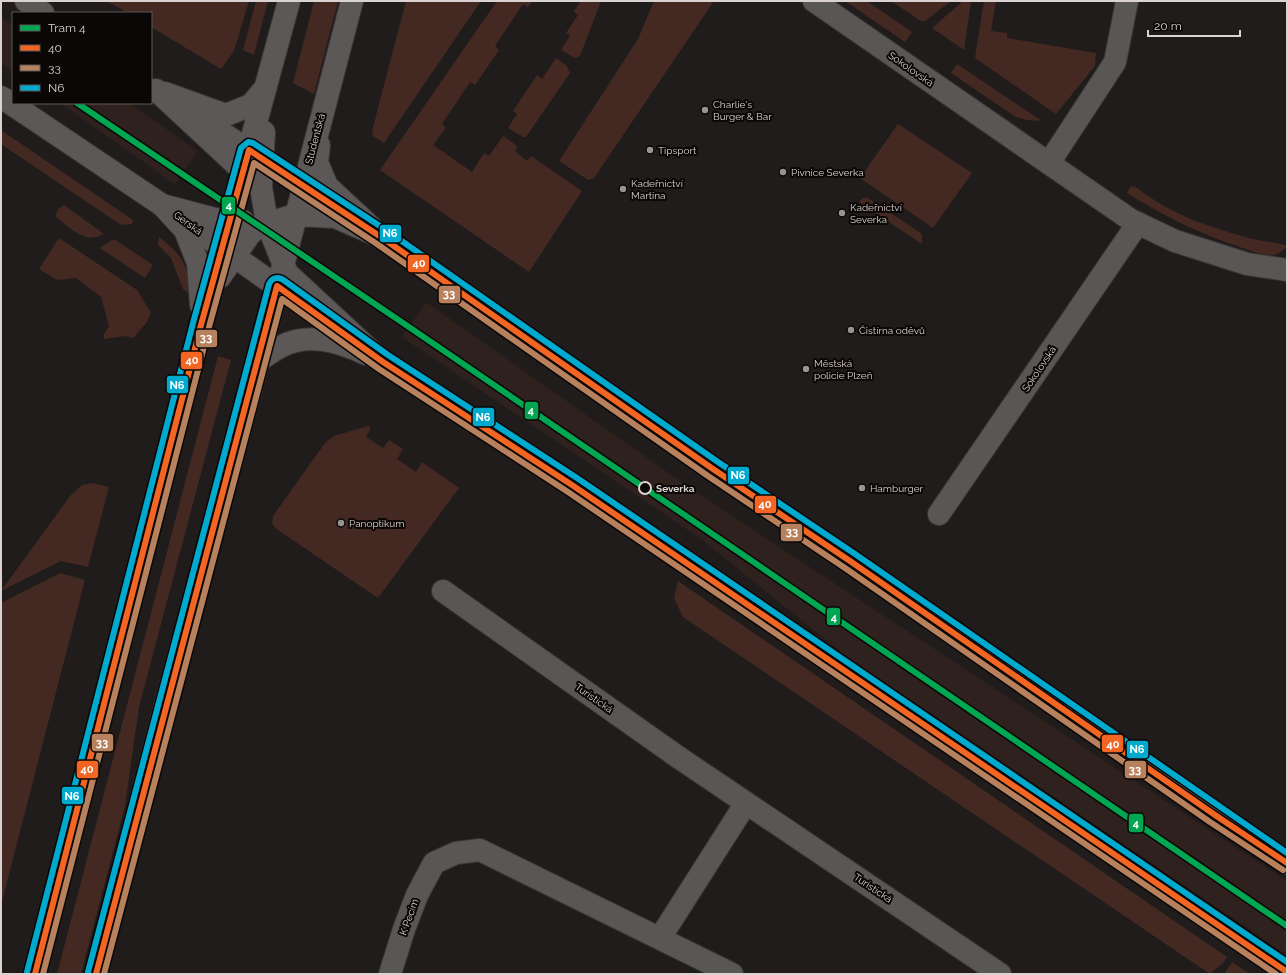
<svg xmlns="http://www.w3.org/2000/svg" width="1288" height="975" font-family="Raleway,sans-serif">
	<style>
		.built { fill: #2f211d }
		.green { fill: #432922 }
		.lines { fill: none; stroke-linecap: round; stroke-linejoin: round }
		.street-casing { stroke: #3a3636; stroke-width: 24 }
		.secondary-casing { stroke: #3a3636; stroke-width: 24 }
		.primary-casing { stroke: #3a3636; stroke-width: 24 }
		.street { stroke: #595756; stroke-width: 22 }
		.secondary { stroke: #5c5858; stroke-width: 22 }
		.primary { stroke: #5b5857; stroke-width: 22 }
		.bus-1-casing { stroke: #0b0706; stroke-width: 9 }
		.bus-2-casing { stroke: #0b0706; stroke-width: 9 }
		.bus-3-casing { stroke: #0b0706; stroke-width: 9 }
		.bus-1 { stroke: #f26522; stroke-width: 6 }
		.bus-2 { stroke: #b6815c; stroke-width: 6 }
		.bus-3 { stroke: #00a9ce; stroke-width: 6 }
		.tram-1-casing { stroke: #0b0706; stroke-width: 9 }
		.tram-1 { stroke: #00a651; stroke-width: 6 }
		.poi-dot { fill: #999392; stroke: #0b0706; stroke-width: 1.5 }
		.stop-dot { fill: #0b0706; stroke: #dad3d1; stroke-width: 2 }
		.labels { text-anchor: middle; dominant-baseline: central; stroke-width: 4; stroke-linejoin: round; paint-order: stroke }
		.street-label { font-size: 10px; fill: #dad3d1; stroke: #0b0706 }
		.poi-label { font-size: 10px; fill: #dad3d1; stroke: #0b0706; text-anchor: start }
		.stop-label { font-size: 10px; font-weight: bold; fill: #dad3d1; stroke: #0b0706; text-anchor: start }
		.line-badge { stroke: #0b0706; stroke-width: 1.5 }
		.badge-label { font-size: 11px; text-anchor: middle; font-weight: bold; fill: #fff }
	</style>
	<rect width="100%" height="100%" fill="#211c1c"/>
	<!-- built -->
	<path class="built" d="M1 17 13 25V71L1 63Z
		M60 103H129L198 151 175 184Z
		M426 302 690 488 1287 881V955L842 653 701 539 402 337Z"/>
	<!-- green -->
	<path class="green" d="M107 1H249L234 51 221 69 151 27V13H128Z
		M256 1H268L254 55 243 50Z
		M314 1H338L314 94 293 83Z
		M406 1H481L384 143 373 136 372 131Z
		M497 1H532L528 7 523 4 495 46 499 50 475 85 470 82 442 124 446 128 433 145 472 172 484 153 489 156 503 136 516 145 517 147 515 151 527 161 531 156 582 191 529 272 380 170Z
		M581 1H601L580 56 575 58 561 50 570 36 566 33 578 15 574 11Z
		M654 1H714L594 178 588 180 559 161 638 39Z
		M845 1H867L912 32 905 42Z
		M891 1H951L925 21H921Z
		M963 1H971L964 50 932 28Z
		M984 1H996L991 31 1007 33V38L1096 53 1095 66 1056 114 975 58Z
		M556 58 566 65 570 73 526 137H523L508 128 517 114 513 111 537 75 542 79Z
		M957 64 1042 121 1027 120 1016 117 951 73Z
		M898 124 972 173 933 228 860 178Z
		M1 130 133 220 132 224 121 225 1 144Z
		M1131 186 1136 187C1170 215 1215 229 1257 240 1267 242 1278 242 1287 246 1283 250 1279 255 1272 255 1261 255 1248 250 1237 246 1198 233 1162 215 1127 193Z
		M863 198H868L922 234V244L859 202Z
		M64 205 104 234C99 236 92 239 86 237 75 234 64 223 55 216L59 208Z
		M159 237C183 255 188 266 192 296L183 289 171 258 158 245Z
		M59 238 137 290 151 313 147 322 133 338 126 336 104 339V334L109 326 101 297 76 278 57 280 39 269Z
		M114 239 153 265 145 278 100 248Z
		M218 356 231 360 139 707 125 806 81 974H57Z
		M368 426 371 428 366 437 383 448 389 440 403 449 397 459 416 472 422 462 459 488 378 598 275 528 272 523 273 516 325 443 334 436Z
		M93 483 109 487 88 567 61 561 1 591 70 496 82 485Z
		M60 573 85 580 1 905V603Z
		M678 581 1227 957 1223 963 1210 974 683 617 674 598Z
		M1232 962 1250 974H1224Z"/>
	<g class="lines">
		<defs>
			<path id="street" d="M814 1 1131 220 1175 241 1247 264 1287 270
				M1049 163 1115 62 1127 1
				M939 514 1138 223
				M443 591 678 757 1000 974
				M660 938 746 803
				M390 974 404 929 417 895 434 863 456 853 480 850 732 974"/>
			<path id="secondary" d="M26 1 43 13
				M1 97 162 205 338 330
				M184 108 381 237 713 469 850 561 1215 815 1287 863
				M368 351 572 485 1287 972"/>
			<path id="primary" d="M156 90 243 171 249 183
				M165 93 226 115 251 105 266 87
				M264 132 261 187 267 223 287 273 383 362
				M319 145 317 162 327 186 370 226
				M162 205 215 219 243 221
				M162 205 185 230 198 263 201 305
				M220 277 250 234 259 226 295 215 335 217 381 237
				M258 361C266 356 274 350 282 346 309 332 340 342 366 354
				M35 974 201 325 289 1
				M96 974 165 707 253 381 352 1"/>
		</defs>
		<!-- street casing -->
		<use href="#street" class="street-casing"/>
		<!-- secondary casing -->
		<use href="#secondary" class="secondary-casing"/>
		<!-- primary casing -->
		<use href="#primary" class="primary-casing"/>
		<!-- street -->
		<use href="#street" class="street"/>
		<!-- secondary -->
		<use href="#secondary" class="secondary"/>
		<!-- primary -->
		<use href="#primary" class="primary"/>
		<defs>
			<path id="bus-1" d="M35 974 201 325 249 150 381 237 713 469 850 561 1215 815 1287 863
				M96 974 277 286 383 362 572 485 1287 972"/>
			<path id="bus-2" d="M43 974 209 327 254 163 377 244 708 476 845 568 1210 822 1283 870
				M104 974 282 299 379 369 568 492 1276 974"/>
			<path id="bus-3" d="M27 972 193 323 241 148 248 142 253 143 386 230 718 462 855 554 1287 853
				M88 972 269 284C272 278 276 277 282 279L388 355 577 478 1287 962"/>
		</defs>
		<!-- bus-1 casing -->
		<use href="#bus-1" class="bus-1-casing"/>
		<!-- bus-2 casing -->
		<use href="#bus-2" class="bus-2-casing"/>
		<!-- bus-3 casing -->
		<use href="#bus-3" class="bus-3-casing"/>
		<!-- bus-1 -->
		<use href="#bus-1" class="bus-1"/>
		<!-- bus-2 -->
		<use href="#bus-2" class="bus-2"/>
		<!-- bus-3 -->
		<use href="#bus-3" class="bus-3"/>
		<defs>
			<path id="tram-1" d="M77 103 409 327 1287 926"/>
		</defs>
		<!-- tram-1 casing -->
		<use href="#tram-1" class="tram-1-casing"/>
		<!-- tram-1 -->
		<use href="#tram-1" class="tram-1"/>
	</g>
	<!-- markers -->
	<g class="poi-dot">
		<circle cx="705" cy="110" r="4"/>
		<circle cx="650" cy="150" r="4"/>
		<circle cx="783" cy="172" r="4"/>
		<circle cx="623" cy="189" r="4"/>
		<circle cx="842" cy="213" r="4"/>
		<circle cx="851" cy="330" r="4"/>
		<circle cx="806" cy="369" r="4"/>
		<circle cx="862" cy="488" r="4"/>
		<circle cx="341" cy="523" r="4"/>
	</g>
	<circle class="stop-dot" cx="645" cy="488" r="6"/>
	<g class="labels">
		<!-- street labels -->
		<g class="street-label">
			<text transform="translate(911 69) rotate(35)">Sokolovská</text>
			<text transform="translate(315 139) rotate(-75)">Studentská</text>
			<text transform="translate(188 223) rotate(36)">Gerská</text>
			<text transform="translate(1039 369) rotate(-56)">Sokolovská</text>
			<text transform="translate(594 698) rotate(35)">Turistická</text>
			<text transform="translate(873 888) rotate(34)">Turistická</text>
			<text transform="translate(409 917) rotate(-70)">K Pecím</text>
		</g>
		<!-- poi labels -->
		<g class="poi-label">
			<text x="713" y="104">Charlie's<tspan x="713" dy="12">Burger &amp; Bar</tspan></text>
			<text x="658" y="150">Tipsport</text>
			<text x="791" y="172">Pivnice Severka</text>
			<text x="631" y="183">Kadeřnictví<tspan x="631" dy="12">Martina</tspan></text>
			<text x="850" y="207">Kadeřnictví<tspan x="850" dy="12">Severka</tspan></text>
			<text x="859" y="330">Čistírna oděvů</text>
			<text x="814" y="363">Městská<tspan x="814" dy="12">policie Plzeň</tspan></text>
			<text x="870" y="488">Hamburger</text>
			<text x="349" y="523">Panoptikum</text>
		</g>
		<!-- stop labels -->
		<g class="stop-label">
			<text x="656" y="488">Severka</text>
		</g>
	</g>
	<g class="line-badge">
		<rect x="221" y="196" width="15" height="19" rx="4" fill="#00a651"/>
		<rect x="379" y="224" width="23" height="19" rx="4" fill="#00a9ce"/>
		<rect x="407" y="254" width="23" height="19" rx="4" fill="#f26522"/>
		<rect x="438" y="285" width="23" height="19" rx="4" fill="#b6815c"/>
		<rect x="195" y="329" width="23" height="19" rx="4" fill="#b6815c"/>
		<rect x="180" y="351" width="23" height="19" rx="4" fill="#f26522"/>
		<rect x="166" y="375" width="23" height="19" rx="4" fill="#00a9ce"/>
		<rect x="524" y="401" width="15" height="19" rx="4" fill="#00a651"/>
		<rect x="472" y="407" width="23" height="20" rx="4" fill="#00a9ce"/>
		<rect x="727" y="466" width="23" height="19" rx="4" fill="#00a9ce"/>
		<rect x="754" y="495" width="23" height="19" rx="4" fill="#f26522"/>
		<rect x="780" y="523" width="23" height="19" rx="4" fill="#b6815c"/>
		<rect x="826" y="607" width="15" height="19" rx="4" fill="#00a651"/>
		<rect x="91" y="733" width="23" height="19" rx="4" fill="#b6815c"/>
		<rect x="1101" y="734" width="23" height="19" rx="4" fill="#f26522"/>
		<rect x="1126" y="740" width="23" height="19" rx="4" fill="#00a9ce"/>
		<rect x="76" y="760" width="23" height="19" rx="4" fill="#f26522"/>
		<rect x="1124" y="760" width="23" height="19" rx="4" fill="#b6815c"/>
		<rect x="61" y="786" width="23" height="19" rx="4" fill="#00a9ce"/>
		<rect x="1128" y="813" width="16" height="20" rx="4" fill="#00a651"/>
	</g>
	<g class="badge-label">
		<text x="229" y="209">4</text>
		<text x="390" y="237">N6</text>
		<text x="419" y="267">40</text>
		<text x="449" y="298">33</text>
		<text x="206" y="342">33</text>
		<text x="192" y="364">40</text>
		<text x="177" y="389">N6</text>
		<text x="531" y="414">4</text>
		<text x="483" y="421">N6</text>
		<text x="738" y="479">N6</text>
		<text x="765" y="508">40</text>
		<text x="792" y="536">33</text>
		<text x="834" y="621">4</text>
		<text x="102" y="747">33</text>
		<text x="1113" y="748">40</text>
		<text x="1137" y="753">N6</text>
		<text x="87" y="773">40</text>
		<text x="1135" y="774">33</text>
		<text x="72" y="800">N6</text>
		<text x="1136" y="827">4</text>
	</g>
	<!-- border -->
	<rect width="1288" height="975" fill="none" stroke="#dad3d1" stroke-width="4"/>
	<!-- legend -->
	<rect x="12" y="12" width="140" height="92" fill="#0b0706" stroke="#5e5957"/>
	<rect x="20" y="25" width="20" height="6" fill="#00a651" stroke="#5e5957"/>
	<text x="48" y="32" font-size="12" fill="#dad3d1">Tram 4</text>
	<rect x="20" y="45" width="20" height="6" fill="#f26522" stroke="#5e5957"/>
	<text x="48" y="52" font-size="12" fill="#dad3d1">40</text>
	<rect x="20" y="65" width="20" height="6" fill="#b6815c" stroke="#5e5957"/>
	<text x="48" y="72" font-size="12" fill="#dad3d1">33</text>
	<rect x="20" y="85" width="20" height="6" fill="#00a9ce" stroke="#5e5957"/>
	<text x="48" y="92" font-size="12" fill="#dad3d1">N6</text>
	<!-- scale -->
	<path d="M1148 30v6h92v-6" fill="none" stroke="#dad3d1" stroke-width="2"/>
	<text x="1154" y="30" font-size="12" fill="#dad3d1" stroke="#0b0706" stroke-width="3" paint-order="stroke">20 m</text>
</svg>
